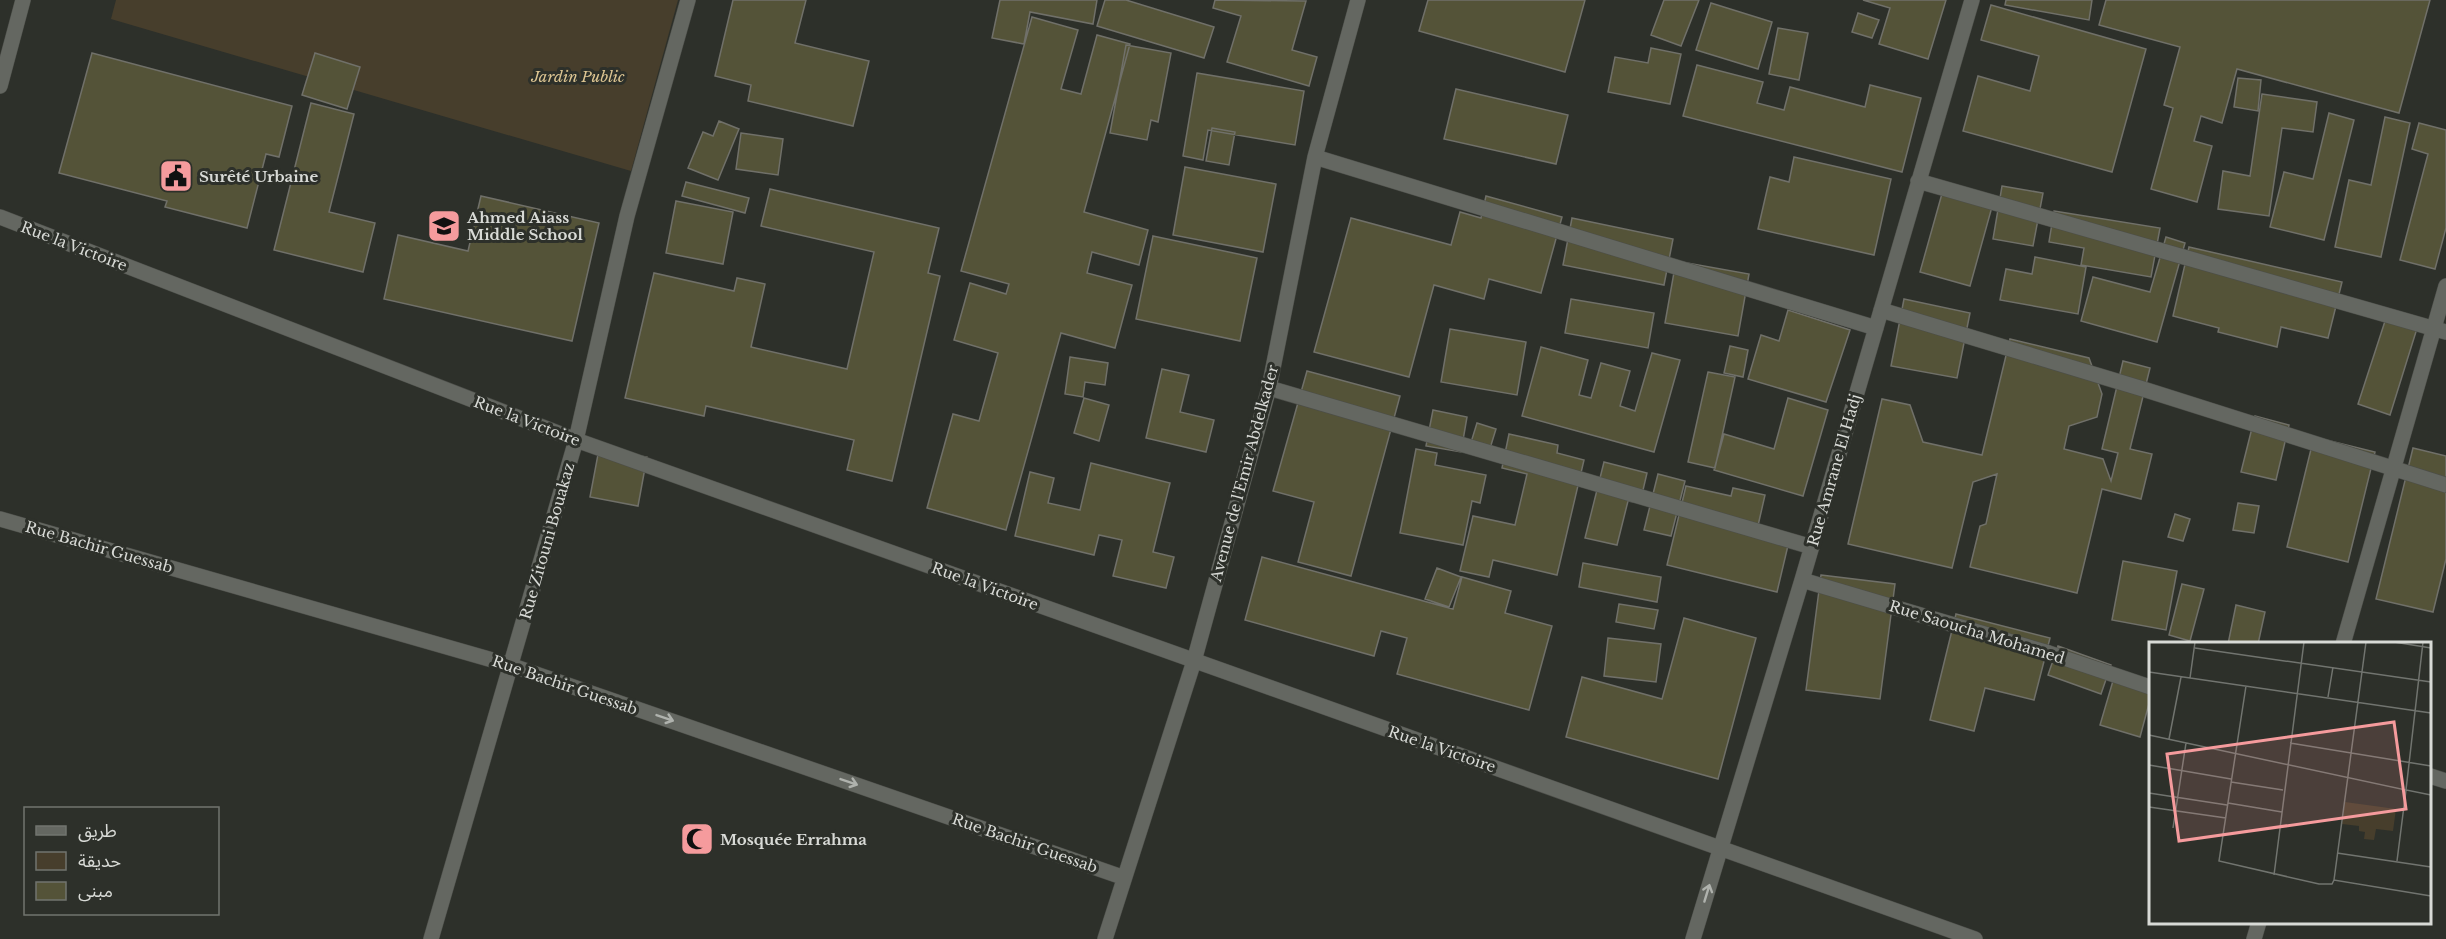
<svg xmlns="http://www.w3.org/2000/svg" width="2446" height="939" font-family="'Libre Baskerville','Noto Sans Arabic',serif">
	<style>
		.green { fill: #473e2c }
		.building { fill: #545338; stroke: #707069; stroke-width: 1.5 }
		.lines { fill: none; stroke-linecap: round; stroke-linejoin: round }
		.minor-casing { stroke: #4c4e49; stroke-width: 16 }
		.minor { stroke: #646761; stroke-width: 15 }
		.oneway { stroke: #afb2ad }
		.labels { text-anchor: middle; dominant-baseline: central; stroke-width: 6; stroke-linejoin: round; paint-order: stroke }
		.park-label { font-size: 15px; font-style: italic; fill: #ddc592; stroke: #2d302a }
		.poi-label { font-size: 15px; font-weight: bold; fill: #d8dad6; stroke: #2d302a; text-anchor: start }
		.street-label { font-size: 15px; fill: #d8dad6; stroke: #2d302a }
		.inset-road { fill: none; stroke: #71746f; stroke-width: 1.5 }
		.view { fill: #f59b9d; fill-opacity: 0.15; stroke: #f59b9d; stroke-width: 3 }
		.inset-edge { fill: none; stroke: #d8dad6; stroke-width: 3 }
	</style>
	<rect width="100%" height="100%" fill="#2d302a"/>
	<!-- green -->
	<path class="green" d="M116 0H678L631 171 111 19Z"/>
	<!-- building -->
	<path class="building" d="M733 0H806L795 43 869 61 853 126 748 101 751 85 715 76Z
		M1000 0H1097L1093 24 1030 12 1024 44 992 38Z
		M1105 0H1126L1214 27 1204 58 1097 26Z
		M1215 0 1306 1 1292 50 1317 57 1309 86 1227 62 1241 16 1213 8Z
		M1428 0H1585L1565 72 1419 31Z
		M1664 0H1699L1681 46 1651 35Z
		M1863 0H1946L1928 59 1879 44 1890 8Z
		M2006 0H2092L2089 20 2005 5Z
		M2106 0H2430L2399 113 2237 69 2222 123 2201 116 2194 141 2212 146 2197 202 2151 189 2173 108 2164 105 2180 47 2099 25Z
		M1711 3 1772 22 1758 69 1696 50Z
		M1991 5 2146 49 2112 172 1963 131 1978 76 2030 91 2039 56 1981 40Z
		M1858 13 1879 20 1872 38 1852 32Z
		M1032 17 1078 30 1061 89 1081 94 1097 35 1130 44 1084 212 1148 230 1139 265 1092 252 1087 273 1132 285 1115 348 1061 333 1006 530 927 508 953 414 979 421 998 353 954 340 970 283 1006 294 1009 284 961 271Z
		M1778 28 1808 33 1799 80 1769 74Z
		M1126 45 1171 53 1158 122 1151 120 1147 140 1110 133Z
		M1651 48 1681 54 1670 104 1608 92 1615 57 1648 63Z
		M92 53 292 106 279 157 266 154 247 228 165 207 167 201 59 173Z
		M315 53 360 67 347 109 302 95Z
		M1697 65 1763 82 1757 103 1784 110 1790 87 1865 107 1870 85 1921 98 1902 172 1683 116Z
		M1197 73 1304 91 1295 145 1208 130 1203 160 1183 156Z
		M2238 78 2261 80 2258 111 2234 107Z
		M1456 89 1568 115 1556 164 1444 139Z
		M2262 94 2317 102 2313 132 2282 128 2269 216 2218 209 2223 171 2250 176Z
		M311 103 354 114 329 212 375 223 363 272 274 250Z
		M2329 113 2354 120 2324 240 2270 227 2284 172 2313 179Z
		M2385 117 2410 123 2381 257 2335 247 2349 180 2371 185Z
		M719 121 739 129 718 180 688 168 703 132 713 136Z
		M2419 123 2446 130V228L2435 269 2400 260 2428 154 2412 149Z
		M1212 128 1235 132 1229 165 1206 161Z
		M741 133 783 139 778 175 736 169Z
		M1794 157 1891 179 1874 255 1758 229 1770 177 1789 182Z
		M1185 167 1276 184 1263 252 1173 235Z
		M686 182 749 198 745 213 682 196Z
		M1945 183 1995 196 1970 286 1920 272Z
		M2002 186 2043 193 2033 246 1993 239Z
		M770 189 939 228 928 273 940 276 892 481 847 470 854 440 706 406 704 416 625 398 654 273 734 291 737 278 765 284 751 347 847 369 874 252 761 226Z
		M481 196 599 223 572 341 384 299 398 235 468 251Z
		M1486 196 1562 217 1541 293 1489 279 1484 299 1434 285 1409 377 1314 352 1351 218 1451 245 1460 212 1481 218Z
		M676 201 733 212 723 264 666 253Z
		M2054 211 2160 228 2151 277 2081 265 2084 248 2049 242Z
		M1572 218 1673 239 1664 285 1563 265Z
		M1153 236 1257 258 1240 341 1136 319Z
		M2166 237 2185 243 2157 342 2081 321 2093 277 2150 292Z
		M2189 247 2342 282 2328 338 2281 327 2277 347 2218 332 2219 328 2173 316Z
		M2035 257 2086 267 2078 314 2000 300 2006 269 2032 274Z
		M1676 261 1749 274 1738 336 1665 323Z
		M1571 299 1654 313 1648 348 1565 333Z
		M1904 299 1970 313 1957 378 1891 366Z
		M1788 310 1850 330 1826 402 1748 379 1761 335 1779 341Z
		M2388 312 2419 322 2390 415 2358 404Z
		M1450 329 1526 342 1517 395 1441 382Z
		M2010 339 2089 358 2102 394 2097 417 2069 426 2064 449 2103 459 2111 481 2118 453 2102 449 2123 361 2150 368 2130 449 2152 454 2141 499 2102 489 2077 593 1970 567 1980 526 1986 524 1997 474 1973 482 1952 568 1848 544 1882 399 1910 405 1923 442 1982 455Z
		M1730 346 1748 350 1743 377 1724 373Z
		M1541 347 1588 360 1579 395 1591 398 1601 363 1630 371 1620 406 1635 411 1652 353 1680 360 1654 452 1522 416Z
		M1070 357 1108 363 1105 385 1085 382 1083 397 1065 394Z
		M1162 369 1189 375 1180 412 1214 420 1206 452 1146 438Z
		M1307 371 1400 396 1351 576 1298 562 1314 502 1273 491Z
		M1708 372 1735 377 1715 468 1688 462Z
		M1084 398 1109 405 1099 441 1074 433Z
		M1788 398 1828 410 1803 496 1714 470 1724 434 1774 449Z
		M1433 410 1467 417 1461 452 1426 446Z
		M2255 416 2289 425 2276 480 2241 472Z
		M1477 423 1496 429 1487 458 1468 452Z
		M1509 434 1558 445 1557 453 1584 460 1557 575 1493 560 1489 577 1460 571 1473 516 1515 525 1527 474 1502 468Z
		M2314 437 2375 452 2348 562 2287 547Z
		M2413 448 2446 456V559L2433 612 2376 599Z
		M599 449 647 457 638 506 590 497Z
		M1416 449 1437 453 1435 465 1486 475 1480 503 1472 501 1463 545 1400 533Z
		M1604 462 1647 473 1640 503 1628 501 1617 545 1585 538Z
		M1091 463 1170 483 1153 552 1174 557 1166 588 1113 576 1122 540 1099 535 1094 555 1015 536 1030 472 1054 478 1048 503 1080 510Z
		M1658 474 1685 481 1671 536 1644 530Z
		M1686 486 1731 496 1733 488 1765 495 1757 530 1790 537 1777 592 1667 565Z
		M2238 503 2259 506 2254 533 2233 530Z
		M2175 514 2190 519 2183 541 2168 537Z
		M1262 557 1453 609 1462 577 1511 591 1505 613 1552 626 1529 710 1397 674 1407 638 1381 631 1374 656 1245 620Z
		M2123 561 2177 571 2166 630 2112 620Z
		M1583 563 1661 577 1657 602 1579 587Z
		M1437 568 1461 577 1449 607 1425 599Z
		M1821 575 1895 584 1880 699 1806 690Z
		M2182 584 2204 589 2190 641 2169 635Z
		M1619 604 1658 610 1654 629 1616 622Z
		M2236 605 2265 612 2258 644H2228Z
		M1956 614 2050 638 2034 700 1985 688 1974 731 1930 720Z
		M1684 618 1756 638 1718 779 1566 737 1582 677 1662 699Z
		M1608 638 1661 644 1656 682 1604 676Z
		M2058 646 2111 665 2101 694 2048 675Z
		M2115 674 2150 684V700L2140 737 2100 725Z"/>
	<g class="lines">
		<defs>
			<path id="minor" d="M0 86 23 0
				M1315 157 1876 328
				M1918 181 2446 332
				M0 217 576 440 1975 939
				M1881 310 2143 389 2446 485
				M1269 388 1812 547
				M0 519 510 665 1122 877
				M1802 580 2049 653 2150 687
				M2343 644 2446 286
				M2430 776 2446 781
				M431 939 576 440 627 216 688 0
				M1105 939 1194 661 1269 388 1315 157 1358 0
				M1693 939 1802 580 1972 0
				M2254 939 2259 922"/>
		</defs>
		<!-- minor casing -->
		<use href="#minor" class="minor-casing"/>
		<!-- minor -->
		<use href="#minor" class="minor"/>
	</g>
	<!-- one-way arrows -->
	<defs><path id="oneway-shaft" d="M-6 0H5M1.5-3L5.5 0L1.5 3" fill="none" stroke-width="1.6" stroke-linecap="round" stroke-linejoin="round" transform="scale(1.5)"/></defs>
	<g class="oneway">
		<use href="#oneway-shaft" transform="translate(665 718) rotate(19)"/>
		<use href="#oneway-shaft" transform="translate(849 782) rotate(19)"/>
		<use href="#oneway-shaft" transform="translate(1707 893) rotate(-73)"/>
	</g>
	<!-- icons -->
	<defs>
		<symbol id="civic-square" viewBox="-11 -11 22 22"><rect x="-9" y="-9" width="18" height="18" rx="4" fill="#f59b9d" stroke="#2d302a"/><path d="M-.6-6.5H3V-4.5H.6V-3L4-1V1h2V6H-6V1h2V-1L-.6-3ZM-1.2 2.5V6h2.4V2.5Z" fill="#111"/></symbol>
		<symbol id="school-square" viewBox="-11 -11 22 22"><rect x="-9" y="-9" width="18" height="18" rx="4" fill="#f59b9d" stroke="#2d302a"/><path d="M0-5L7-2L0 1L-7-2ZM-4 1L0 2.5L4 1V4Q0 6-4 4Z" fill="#111"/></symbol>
		<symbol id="mosque-square" viewBox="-11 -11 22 22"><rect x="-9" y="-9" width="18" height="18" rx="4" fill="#f59b9d" stroke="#2d302a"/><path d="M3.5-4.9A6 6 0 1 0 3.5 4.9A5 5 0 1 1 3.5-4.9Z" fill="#111"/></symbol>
	</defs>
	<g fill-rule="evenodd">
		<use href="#civic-square" x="157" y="157" width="38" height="38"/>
		<use href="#school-square" x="425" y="207" width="38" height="38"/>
		<use href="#mosque-square" x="678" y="820" width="38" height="38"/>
	</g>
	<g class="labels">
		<!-- park labels -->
		<g class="park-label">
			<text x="578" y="76">Jardin Public</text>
		</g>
		<!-- poi labels -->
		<g class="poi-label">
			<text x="199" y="176">Surêté Urbaine</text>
			<text x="467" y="217">Ahmed Aiass<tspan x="467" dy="17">Middle School</tspan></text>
			<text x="720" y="839">Mosquée Errahma</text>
		</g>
		<!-- street labels -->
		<g class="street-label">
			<text transform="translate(74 246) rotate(21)">Rue la Victoire</text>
			<text transform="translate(527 421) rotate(21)">Rue la Victoire</text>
			<text transform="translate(1834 470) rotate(-74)">Rue Amrane El Hadj</text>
			<text transform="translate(1244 473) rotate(-75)">Avenue de l'Emir Abdelkader</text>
			<text transform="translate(547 541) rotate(-74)">Rue Zitouni Bouakaz</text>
			<text transform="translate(99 547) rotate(16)">Rue Bachir Guessab</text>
			<text transform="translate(985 586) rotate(20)">Rue la Victoire</text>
			<text transform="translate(1977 632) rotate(17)">Rue Saoucha Mohamed</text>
			<text transform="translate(565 685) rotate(19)">Rue Bachir Guessab</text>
			<text transform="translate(1442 749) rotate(19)">Rue la Victoire</text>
			<text transform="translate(1025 843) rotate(19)">Rue Bachir Guessab</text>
		</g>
	</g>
	<!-- overview -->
	<g transform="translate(2149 642)">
		<rect width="282" height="282" fill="#2d302a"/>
		<path d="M196 160 247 167 244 189 227 187 225 198 215 197 216 190 210 189V184L193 182Z" fill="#473e2c"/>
		<path class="inset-road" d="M245 0 282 6M274 0 257 148 282 153M46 6 282 40M0 30 282 71M41 36 46 0M97 44 70 219 170 242H183L185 238 282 254M179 55 184 25M0 93 257 148 248 219M20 97 32 35M141 101 282 124M0 123 82 137M82 140 134 148M0 151 78 163M79 161 133 170M0 165 77 176M24 186 37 101M188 211 282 225M125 233 155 0M185 238 217 0"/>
		<path class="view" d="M245 80 257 167 30 199 18 112Z"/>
		<rect width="282" height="282" class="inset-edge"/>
	</g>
	<!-- legend -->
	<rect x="24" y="807" width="195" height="108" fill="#2d302a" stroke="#71746f" stroke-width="1.5"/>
	<rect x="36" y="826" width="30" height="9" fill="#646761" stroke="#71746f" stroke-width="1.5"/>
	<text x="78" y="837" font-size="18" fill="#d8dad6">طريق</text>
	<rect x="36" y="852" width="30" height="18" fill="#473e2c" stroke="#71746f" stroke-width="1.5"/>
	<text x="78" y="867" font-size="18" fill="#d8dad6">حديقة</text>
	<rect x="36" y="882" width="30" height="18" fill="#545338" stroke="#71746f" stroke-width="1.5"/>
	<text x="78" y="897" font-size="18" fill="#d8dad6">مبنى</text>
</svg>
